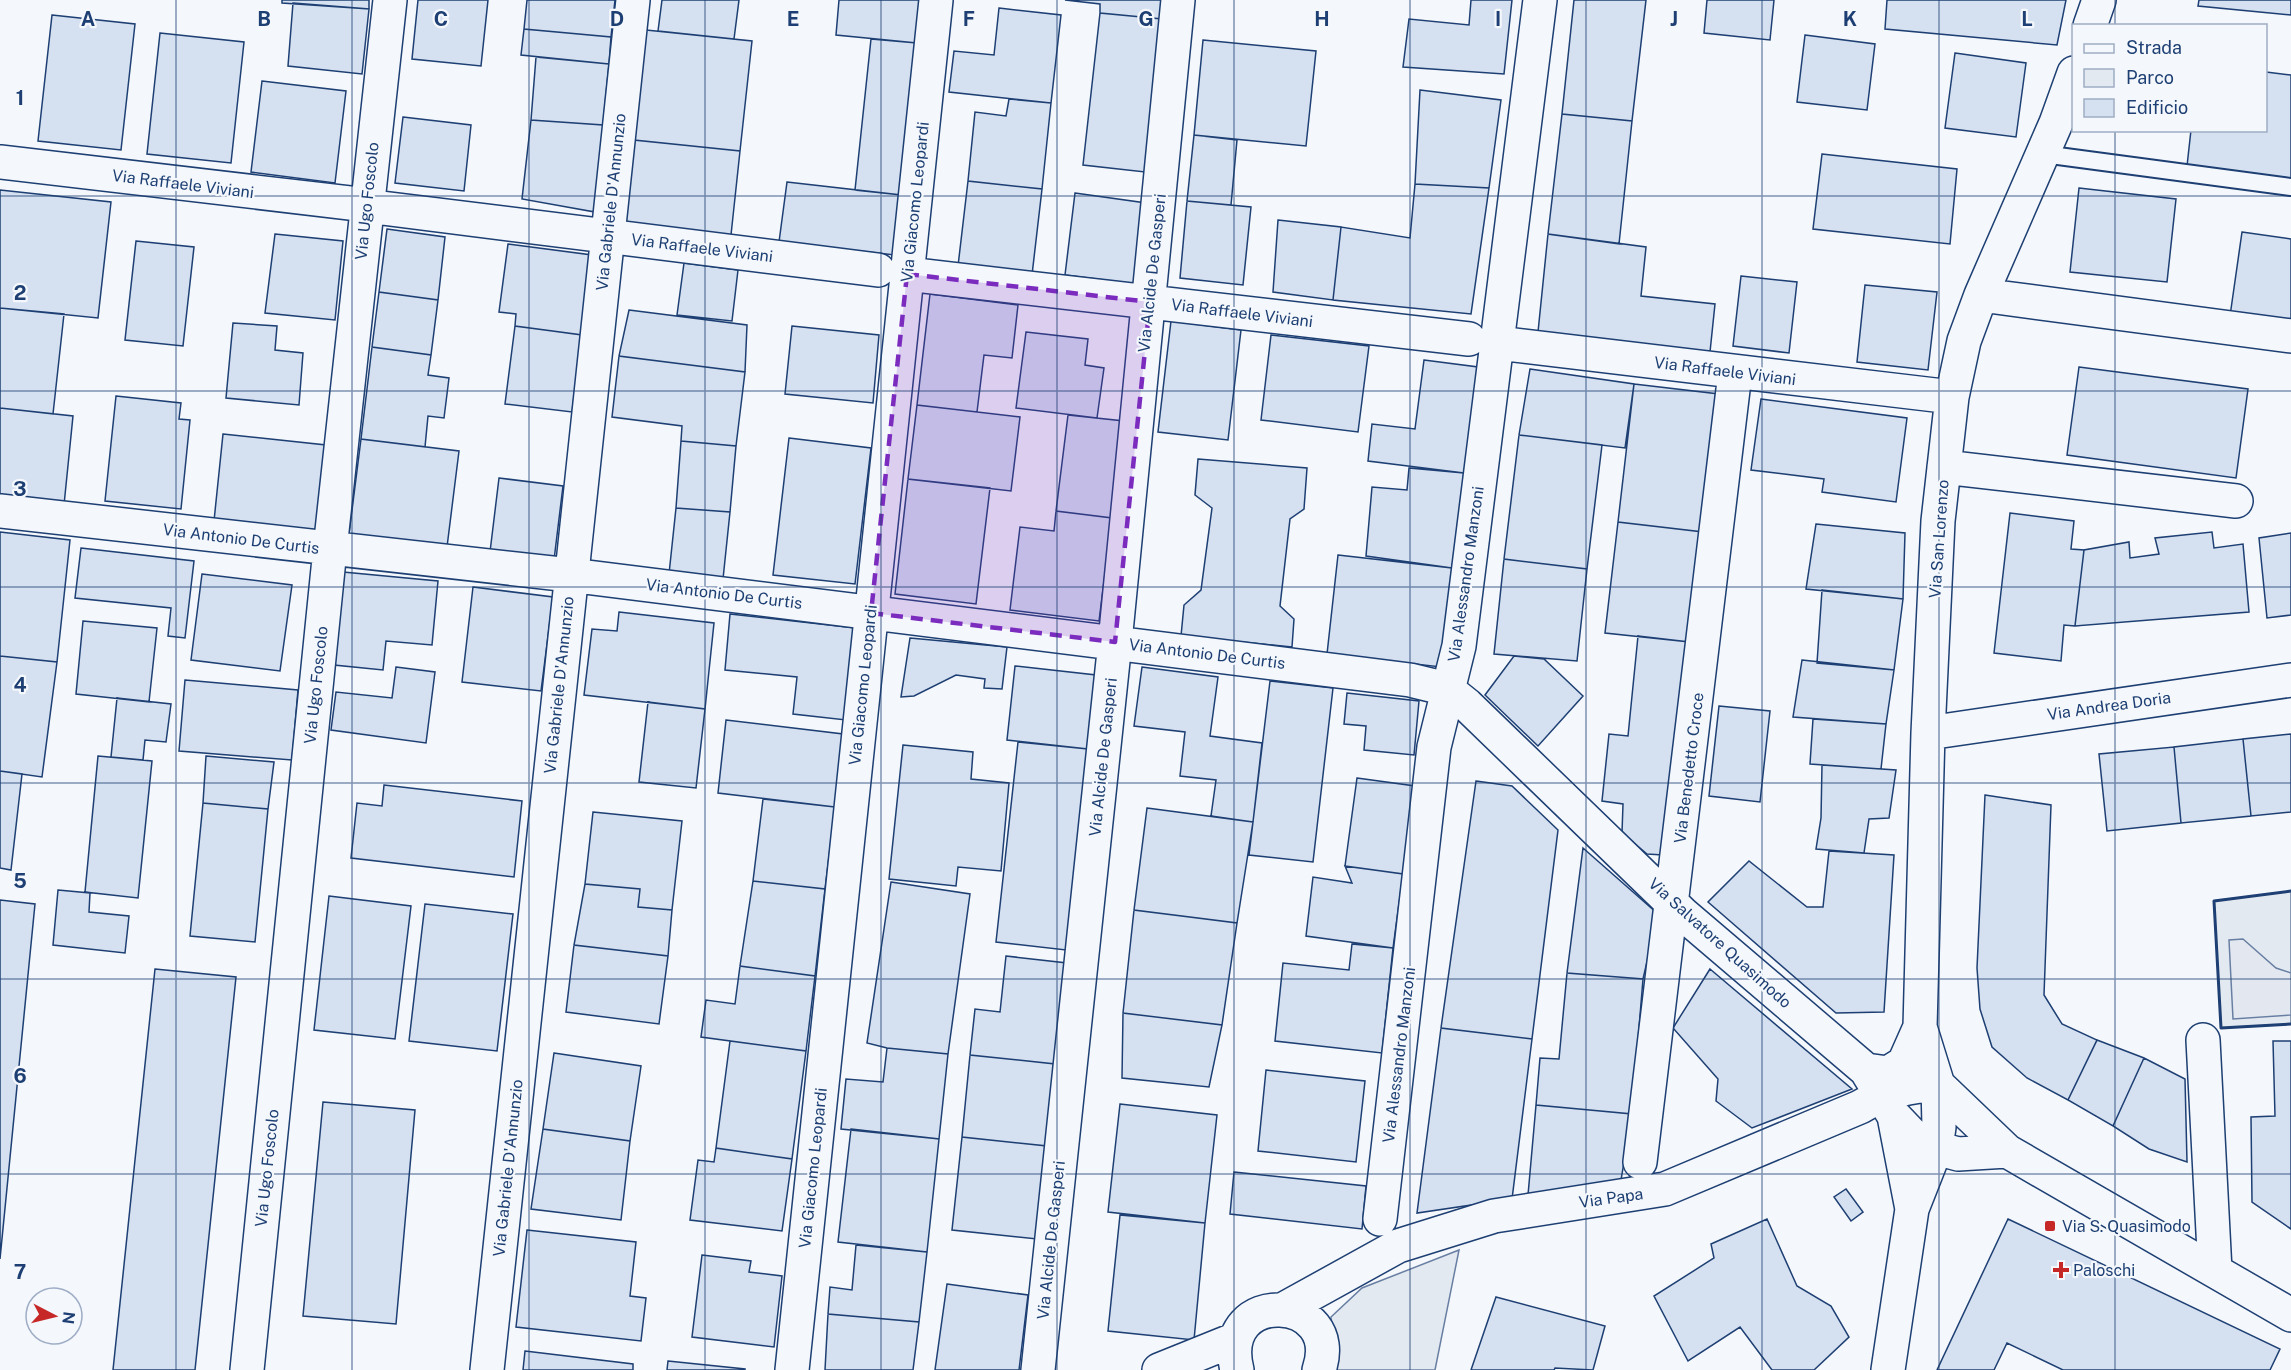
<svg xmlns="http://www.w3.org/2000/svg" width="2291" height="1370" font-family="'Public Sans',sans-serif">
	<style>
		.green { fill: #e3e9f0; stroke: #687fa3; stroke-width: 1.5 }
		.parking { fill: #e3e8f0; stroke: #687fa3; stroke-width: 1.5 }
		.building { fill: #d5e0f0; stroke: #1d3f73; stroke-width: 1.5 }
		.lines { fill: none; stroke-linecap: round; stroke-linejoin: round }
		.service-casing { stroke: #1d3f73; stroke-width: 20 }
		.minor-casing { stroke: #1d3f73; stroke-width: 36 }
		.service { stroke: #f4f7fb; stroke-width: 16 }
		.minor { stroke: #f4f7fb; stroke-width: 33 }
		.wall { stroke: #1d3f73; stroke-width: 3 }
		.marked { fill: #7b2cbf; fill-opacity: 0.2; stroke: #7b2cbf; stroke-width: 4.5; stroke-dasharray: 12 8; stroke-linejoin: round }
		.grid { fill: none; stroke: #1d3f73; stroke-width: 1.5; stroke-opacity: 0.55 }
		.poi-dot { fill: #c62828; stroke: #f4f7fb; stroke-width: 2 }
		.labels { text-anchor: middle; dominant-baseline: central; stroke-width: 4.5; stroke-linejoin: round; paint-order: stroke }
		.street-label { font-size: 16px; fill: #1d3f73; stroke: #f4f7fb }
		.poi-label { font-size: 16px; fill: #1d3f73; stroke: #f4f7fb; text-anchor: start }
		.grid-label { font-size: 20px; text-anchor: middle; font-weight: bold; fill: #1d3f73; stroke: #f4f7fb; stroke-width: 4.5; stroke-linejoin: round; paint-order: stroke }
	</style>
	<rect width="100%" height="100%" fill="#f4f7fb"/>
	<!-- green -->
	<path class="green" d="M2291 891V1024L2221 1028 2214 901Z
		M1459 1250 1435 1370H1331L1334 1355 1331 1317 1362 1288Z"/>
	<!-- parking -->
	<path class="parking" d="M2243 939 2276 968 2291 973V1015L2233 1019 2229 940Z"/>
	<!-- building -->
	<path class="building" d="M282 0H369V9L282 3Z
		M418 0H488L481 66 412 59Z
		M527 0H615L611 37 524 29Z
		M662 0H739L734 39 658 31Z
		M839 0H921L917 43 836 35Z
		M1065 0H1163L1162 19 1100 13V4Z
		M1471 0H1512L1504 74 1403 67 1409 19 1469 25Z
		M1574 0H1646L1632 121 1562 114Z
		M1707 0H1774L1770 40 1704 33Z
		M1887 0H2066L2057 45 1885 29Z
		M2199 0H2291V15L2198 6Z
		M293 3 369 9 362 74 288 66Z
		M999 8 1061 15 1051 103 949 92 954 51 994 55Z
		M1100 13 1162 19 1145 172 1083 165Z
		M52 15 135 24 121 150 38 141Z
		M524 29 611 37 609 64 521 55Z
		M646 30 752 41 740 151 634 140Z
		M160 33 244 42 231 163 147 154Z
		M1805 35 1875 44 1867 110 1797 102Z
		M871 39 917 43 901 195 855 190Z
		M1203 40 1316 51 1306 146 1194 135Z
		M1955 53 2026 63 2016 137 1945 128Z
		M536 57 609 64 603 125 531 120Z
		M2266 72 2291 75V179L2187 166 2191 130H2266Z
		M262 81 346 91 335 183 251 172Z
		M1420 90 1501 100 1489 188 1415 184Z
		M1009 99 1051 103 1042 189 968 181 975 112 1006 116Z
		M1562 114 1632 121 1619 244 1548 234Z
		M403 117 471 125 464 191 395 183Z
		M531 120 603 125 595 212 522 199Z
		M1194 135 1237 140 1231 205 1187 201Z
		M634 140 740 151 731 235 625 223Z
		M1822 154 1957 169 1950 244 1813 229Z
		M968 181 1042 189 1032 275 958 266Z
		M787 182 901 195 895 255 779 242Z
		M1415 184 1489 188 1471 314 1333 300 1341 227 1410 238Z
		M2079 188 2176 199 2167 282 2070 272Z
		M0 190 111 202 98 318 0 308Z
		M1075 193 1146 203 1136 284 1065 275Z
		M1187 201 1251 207 1243 285 1180 278Z
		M1278 220 1341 227 1333 300 1273 292Z
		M387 229 445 237 438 300 379 292Z
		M2242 232 2291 239V324L2230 316Z
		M275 234 343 241 335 320 265 313Z
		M1548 234 1646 247 1641 296 1715 304 1710 352 1538 332Z
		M136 241 194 247 183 346 125 340Z
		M508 244 592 255 582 335 515 326 516 314 499 312Z
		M684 263 738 270 732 321 677 315Z
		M1741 276 1797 282 1789 353 1733 346Z
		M1865 285 1937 292 1928 370 1857 362Z
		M379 292 438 300 431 355 372 347Z
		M930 294 1018 305 1012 358 984 355 977 412 917 405Z
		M0 308 64 314 53 414 0 408Z
		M629 310 747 325 745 372 619 356Z
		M1171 321 1241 330 1228 440 1158 432Z
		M233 323 277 326 275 350 303 353 299 405 226 398Z
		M515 326 582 335 572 412 505 404Z
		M792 326 879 335 873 403 785 394Z
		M1026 332 1088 339 1085 365 1104 368 1097 418 1016 408Z
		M1271 335 1369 346 1358 432 1261 420Z
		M372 347 431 355 428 375 449 378 444 418 428 416 425 447 361 439Z
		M619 356 745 372 736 446 681 441 682 426 612 417Z
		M1424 360 1478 367 1464 473 1368 461 1372 424 1415 429Z
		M2079 367 2248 389 2236 478 2067 455Z
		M1530 369 1634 384 1625 448 1519 435Z
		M1634 384 1719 394 1703 532 1618 522Z
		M116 396 181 403 179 419 190 420 181 509 105 501Z
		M1761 399 1907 418 1896 502 1822 492 1824 479 1751 470Z
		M917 405 1020 417 1011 491 908 479Z
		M0 408 73 416 64 505 0 498Z
		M1068 415 1124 421 1112 518 1056 511Z
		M223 434 326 445 317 533 214 521Z
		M1519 435 1602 445 1587 569 1504 559Z
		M789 438 871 448 855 584 773 575Z
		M361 439 459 451 447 547 349 534Z
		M681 441 736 446 730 512 676 508Z
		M1198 459 1307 468 1304 509 1290 519 1280 606 1294 619 1292 647 1181 636 1184 605 1201 590 1212 508 1195 495Z
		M1409 468 1464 473 1452 568 1366 556 1372 487 1407 490Z
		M499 478 563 486 554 560 490 552Z
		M908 479 990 488 976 604 895 594Z
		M676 508 730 512 723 579 669 574Z
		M1056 511 1112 518 1099 621 1010 610 1020 527 1054 531Z
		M2010 513 2074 521 2071 549 2084 550 2075 626 2064 625 2061 661 1994 653Z
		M1618 522 1703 532 1689 642 1605 633Z
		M1816 524 1905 533 1903 599 1806 589Z
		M0 532 70 540 57 662 0 656Z
		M2212 532 2214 548 2243 544 2249 612 2075 626 2084 550 2129 542 2130 558 2159 554 2155 538Z
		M2291 533V615L2267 618 2259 538Z
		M81 548 194 561 185 638 168 636 171 608 75 598Z
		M1338 555 1452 568 1441 667 1327 654Z
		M1504 559 1587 569 1577 661 1494 654Z
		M343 572 438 581 432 645 386 641 383 670 334 665Z
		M202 574 292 585 280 671 191 660Z
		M473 587 553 597 541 691 462 682Z
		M1822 590 1903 599 1894 670 1817 663Z
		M619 612 714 623 705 709 584 695 592 629 617 631Z
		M730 614 856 628 846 720 793 714 797 677 725 670Z
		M83 621 157 628 149 702 76 694Z
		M1638 636 1689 642 1663 855 1647 854 1622 833 1623 804 1602 801 1609 734 1628 736Z
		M910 638 1007 647 1002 689 984 688 985 679 956 675 914 696 901 697Z
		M0 656 57 662 42 777 0 771Z
		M1514 656 1544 659 1583 696 1538 746 1485 695Z
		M1802 660 1894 670 1886 724 1793 717Z
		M1015 666 1096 675 1088 749 1007 740Z
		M396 667 435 672 426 743 331 730 336 692 392 698Z
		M1142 667 1218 677 1210 736 1262 743 1253 822 1211 816 1216 780 1180 776 1185 732 1134 726Z
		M185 680 298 690 292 760 179 751Z
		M1270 681 1333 688 1313 862 1249 855Z
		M1347 693 1419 701 1414 755 1364 750 1366 726 1344 724Z
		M117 698 171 704 166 742 145 740 143 760 111 757Z
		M648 702 705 709 696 788 639 782Z
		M1719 706 1770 711 1760 802 1709 796Z
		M1813 719 1886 724 1881 769 1810 764Z
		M726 720 843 734 835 807 718 793Z
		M2291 734V812L2251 816 2243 739Z
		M2243 739 2251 816 2181 823 2174 747Z
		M1018 742 1088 749 1066 950 996 942Z
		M903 745 973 752 971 779 1009 783 1001 871 958 867 956 886 889 879Z
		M2174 747 2181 823 2107 831 2099 754Z
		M98 756 152 761 138 898 85 892Z
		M206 756 274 762 268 809 203 803Z
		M1822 765 1896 770 1889 818 1869 819 1864 853 1816 849 1821 818Z
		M0 771 22 774 11 870 0 868Z
		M1357 778 1415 786 1403 874 1345 866Z
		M1476 781 1512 786 1558 830 1532 1039 1441 1028Z
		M384 785 522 801 514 877 351 858 357 803 382 806Z
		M1985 795 2051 805 2044 995 2062 1024 2097 1040 2068 1100 2027 1078 1992 1047 1980 1009 1977 968Z
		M763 799 835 807 825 889 753 881Z
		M203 803 268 809 255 942 190 936Z
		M1147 808 1253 822 1237 923 1134 910Z
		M593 812 682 821 672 910 638 907 640 889 585 884Z
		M1583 848 1658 914 1643 979 1567 973Z
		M1829 851 1894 855 1884 1012 1836 1013 1708 902 1749 861 1807 907H1823Z
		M1345 866 1403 874 1393 948 1306 936 1313 877 1352 883Z
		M753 881 825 889 815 976 740 966Z
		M891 882 970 894 948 1054 887 1048 867 1043Z
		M585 884 640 889 638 907 672 910 668 956 574 945Z
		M58 890 90 893 89 912 129 916 125 953 53 945Z
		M329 896 411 906 395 1039 314 1030Z
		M0 900 35 904 0 1259Z
		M425 904 513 914 497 1051 409 1041Z
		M1134 910 1237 923 1222 1025 1123 1013Z
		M1352 944 1393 948 1382 1053 1275 1041 1283 963 1349 970Z
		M574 945 668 956 659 1024 566 1012Z
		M1006 956 1067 963 1055 1064 970 1055 975 1009 1000 1012Z
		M740 966 815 976 806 1051 701 1037 706 1000 735 1004Z
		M155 969 236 977 195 1370H113Z
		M1710 969 1852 1089 1752 1128 1716 1101 1718 1079 1673 1028Z
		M1567 973 1643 979 1632 1114 1536 1105 1540 1058 1559 1059Z
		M1123 1013 1222 1025 1209 1087 1122 1078Z
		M1441 1028 1532 1039 1512 1199 1417 1213Z
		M2097 1040 2144 1058 2113 1126 2068 1100Z
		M730 1041 806 1051 792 1159 716 1148Z
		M2273 1041H2291V1229L2252 1202 2251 1117 2275 1116Z
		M887 1048 948 1054 939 1139 841 1129 846 1079 883 1082Z
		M554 1053 641 1066 630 1141 543 1129Z
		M970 1055 1055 1064 1047 1146 962 1137Z
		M2144 1058 2185 1079 2187 1162 2149 1149 2113 1126Z
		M1266 1070 1365 1081 1356 1162 1258 1151Z
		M323 1102 415 1110 396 1324 303 1316Z
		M1120 1104 1217 1115 1205 1223 1108 1212Z
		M1536 1105 1632 1114 1621 1180 1528 1195Z
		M543 1129 630 1141 621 1220 531 1209Z
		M851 1129 939 1139 927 1252 838 1242Z
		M962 1137 1047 1146 1037 1239 952 1230Z
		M716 1148 792 1159 782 1231 690 1220 698 1160 714 1162Z
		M1234 1172 1366 1186 1362 1229 1230 1214Z
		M1846 1189 1863 1212 1851 1221 1834 1197Z
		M1120 1215 1205 1223 1194 1340 1108 1331Z
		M1767 1219 1797 1286 1831 1306 1849 1337 1814 1370H1772L1740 1327 1688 1361 1654 1296 1714 1258 1711 1244Z
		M2008 1219 2280 1349 2270 1370H2063L2007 1343 1994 1370H1937Z
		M527 1230 636 1242 630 1296 646 1298 641 1341 516 1327Z
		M856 1245 927 1252 919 1322 828 1314 830 1287 852 1290Z
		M702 1255 751 1261 749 1272 782 1276 774 1347 692 1337Z
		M947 1284 1028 1295 1019 1370H935Z
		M1496 1297 1605 1326 1593 1370 1555 1368 1554 1370H1471Z
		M828 1314 919 1322 913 1370H825Z
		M525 1351 633 1364V1370H523Z
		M668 1361 745 1369V1370H667Z"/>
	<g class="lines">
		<defs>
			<path id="service" d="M2043 154 2291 187"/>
			<path id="minor" d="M2090 26 2099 0
				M0 162 367 205
				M382 208 878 270
				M907 274 1469 339
				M1981 295 2291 336
				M1498 343 1952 397
				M1944 467 2236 501
				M0 511 570 575 1410 680 1447 689 1467 705 1683 914 1866 1070 1894 1116 1914 1137 1936 1148 1958 1154 2007 1151
				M1928 733 2291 680
				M2203 1040 2215 1271
				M1866 1070 1888 1073 1904 1063 1920 1027
				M1938 1085 2007 1151 2291 1315
				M1894 1116 1912 1209
				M1640 1162 1735 373
				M1380 1219 1434 747 1459 646 1540 0
				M1284 1309 1398 1246 1494 1216 1665 1189 1860 1107C1885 1092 1909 1085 1938 1085
				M247 1370 330 549 390 0
				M487 1370 633 0
				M792 1370 936 0
				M1038 1370 1115 642 1178 0
				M1159 1370 1236 1339
				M1237 1370C1216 1286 1345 1294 1319 1370
				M1888 1370 1912 1209 1936 1148 1939 1127 1938 1085 1920 1027 1928 733 1938 521 1952 397 1964 341 1981 295 2056 123 2074 73"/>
		</defs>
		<!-- service casing -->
		<use href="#service" class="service-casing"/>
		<!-- minor casing -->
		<use href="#minor" class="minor-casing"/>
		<!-- service -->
		<use href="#service" class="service"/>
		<!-- minor -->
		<use href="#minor" class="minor"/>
		<!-- wall -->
		<path class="wall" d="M2291 891 2214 901 2221 1028 2291 1024"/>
	</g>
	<!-- marked area -->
	<path class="marked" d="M907 274 1150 302 1115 642 871 613Z"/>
	<!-- grid -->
	<path class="grid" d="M176 0V1370M352 0V1370M529 0V1370M705 0V1370M881 0V1370M1057 0V1370M1234 0V1370M1410 0V1370M1586 0V1370M1762 0V1370M1939 0V1370M2115 0V26M2115 130V1370M0 196H2291M0 391H2291M0 587H2291M0 783H2291M0 979H2291M0 1174H2291"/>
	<!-- markers -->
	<g class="poi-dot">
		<rect x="2044" y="1220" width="12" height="12" rx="3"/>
		<path d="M2058 1261h6v6h6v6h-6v6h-6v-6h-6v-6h6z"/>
	</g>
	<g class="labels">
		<!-- street labels -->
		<g class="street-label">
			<text transform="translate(183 184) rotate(7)">Via Raffaele Viviani</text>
			<text transform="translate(367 201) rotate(-84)">Via Ugo Foscolo</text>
			<text transform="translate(611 202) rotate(-84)">Via Gabriele D'Annunzio</text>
			<text transform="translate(915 202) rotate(-84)">Via Giacomo Leopardi</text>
			<text transform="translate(702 248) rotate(7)">Via Raffaele Viviani</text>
			<text transform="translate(1152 273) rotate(-84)">Via Alcide De Gasperi</text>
			<text transform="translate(1242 313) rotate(7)">Via Raffaele Viviani</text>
			<text transform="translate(1725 371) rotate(7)">Via Raffaele Viviani</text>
			<text transform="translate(241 539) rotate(7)">Via Antonio De Curtis</text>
			<text transform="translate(1939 539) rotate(-86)">Via San Lorenzo</text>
			<text transform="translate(1466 574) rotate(-82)">Via Alessandro Manzoni</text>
			<text transform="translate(724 594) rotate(7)">Via Antonio De Curtis</text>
			<text transform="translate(1207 654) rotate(7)">Via Antonio De Curtis</text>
			<text transform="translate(316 685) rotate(-84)">Via Ugo Foscolo</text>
			<text transform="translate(559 685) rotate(-84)">Via Gabriele D'Annunzio</text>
			<text transform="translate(863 685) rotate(-84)">Via Giacomo Leopardi</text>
			<text transform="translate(2109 706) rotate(-8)">Via Andrea Doria</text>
			<text transform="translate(1103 757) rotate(-84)">Via Alcide De Gasperi</text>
			<text transform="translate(1689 768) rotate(-83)">Via Benedetto Croce</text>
			<text transform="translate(1720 943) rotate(42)">Via Salvatore Quasimodo</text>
			<text transform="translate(1399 1055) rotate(-83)">Via Alessandro Manzoni</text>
			<text transform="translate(267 1168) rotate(-84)">Via Ugo Foscolo</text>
			<text transform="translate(508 1168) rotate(-84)">Via Gabriele D'Annunzio</text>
			<text transform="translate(813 1168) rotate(-84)">Via Giacomo Leopardi</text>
			<text transform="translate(1611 1198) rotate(-8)">Via Papa</text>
			<text transform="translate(1051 1240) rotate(-84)">Via Alcide De Gasperi</text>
		</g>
		<!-- poi labels -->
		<g class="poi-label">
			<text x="2062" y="1226">Via S. Quasimodo</text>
			<text x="2073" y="1270">Paloschi</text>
		</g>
	</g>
	<g class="grid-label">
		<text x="88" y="26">A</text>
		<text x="264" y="26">B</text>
		<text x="441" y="26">C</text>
		<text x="617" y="26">D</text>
		<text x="793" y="26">E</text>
		<text x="969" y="26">F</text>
		<text x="1146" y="26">G</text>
		<text x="1322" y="26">H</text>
		<text x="1498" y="26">I</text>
		<text x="1674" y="26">J</text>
		<text x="1850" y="26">K</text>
		<text x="2027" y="26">L</text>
		<text x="20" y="105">1</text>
		<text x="20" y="300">2</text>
		<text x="20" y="496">3</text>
		<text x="20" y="692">4</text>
		<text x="20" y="888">5</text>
		<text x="20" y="1083">6</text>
		<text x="20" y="1279">7</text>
	</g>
	<!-- legend -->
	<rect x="2072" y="24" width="195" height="108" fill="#f4f7fb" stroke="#9eadc5" stroke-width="1.5"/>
	<rect x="2084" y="44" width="30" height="9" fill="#f4f7fb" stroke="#9eadc5" stroke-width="1.5"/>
	<text x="2126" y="54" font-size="18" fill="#1d3f73">Strada</text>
	<rect x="2084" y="69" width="30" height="18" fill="#e3e9f0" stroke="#9eadc5" stroke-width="1.5"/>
	<text x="2126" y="84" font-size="18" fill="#1d3f73">Parco</text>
	<rect x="2084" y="99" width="30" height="18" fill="#d5e0f0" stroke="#9eadc5" stroke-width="1.5"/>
	<text x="2126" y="114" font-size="18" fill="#1d3f73">Edificio</text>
	<!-- north arrow -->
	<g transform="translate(54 1316) rotate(97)"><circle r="28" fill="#f4f7fb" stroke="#9eadc5" stroke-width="1.5"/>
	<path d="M0-4.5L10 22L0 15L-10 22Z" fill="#c62828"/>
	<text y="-9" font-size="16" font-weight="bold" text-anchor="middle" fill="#1d3f73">N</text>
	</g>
</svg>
